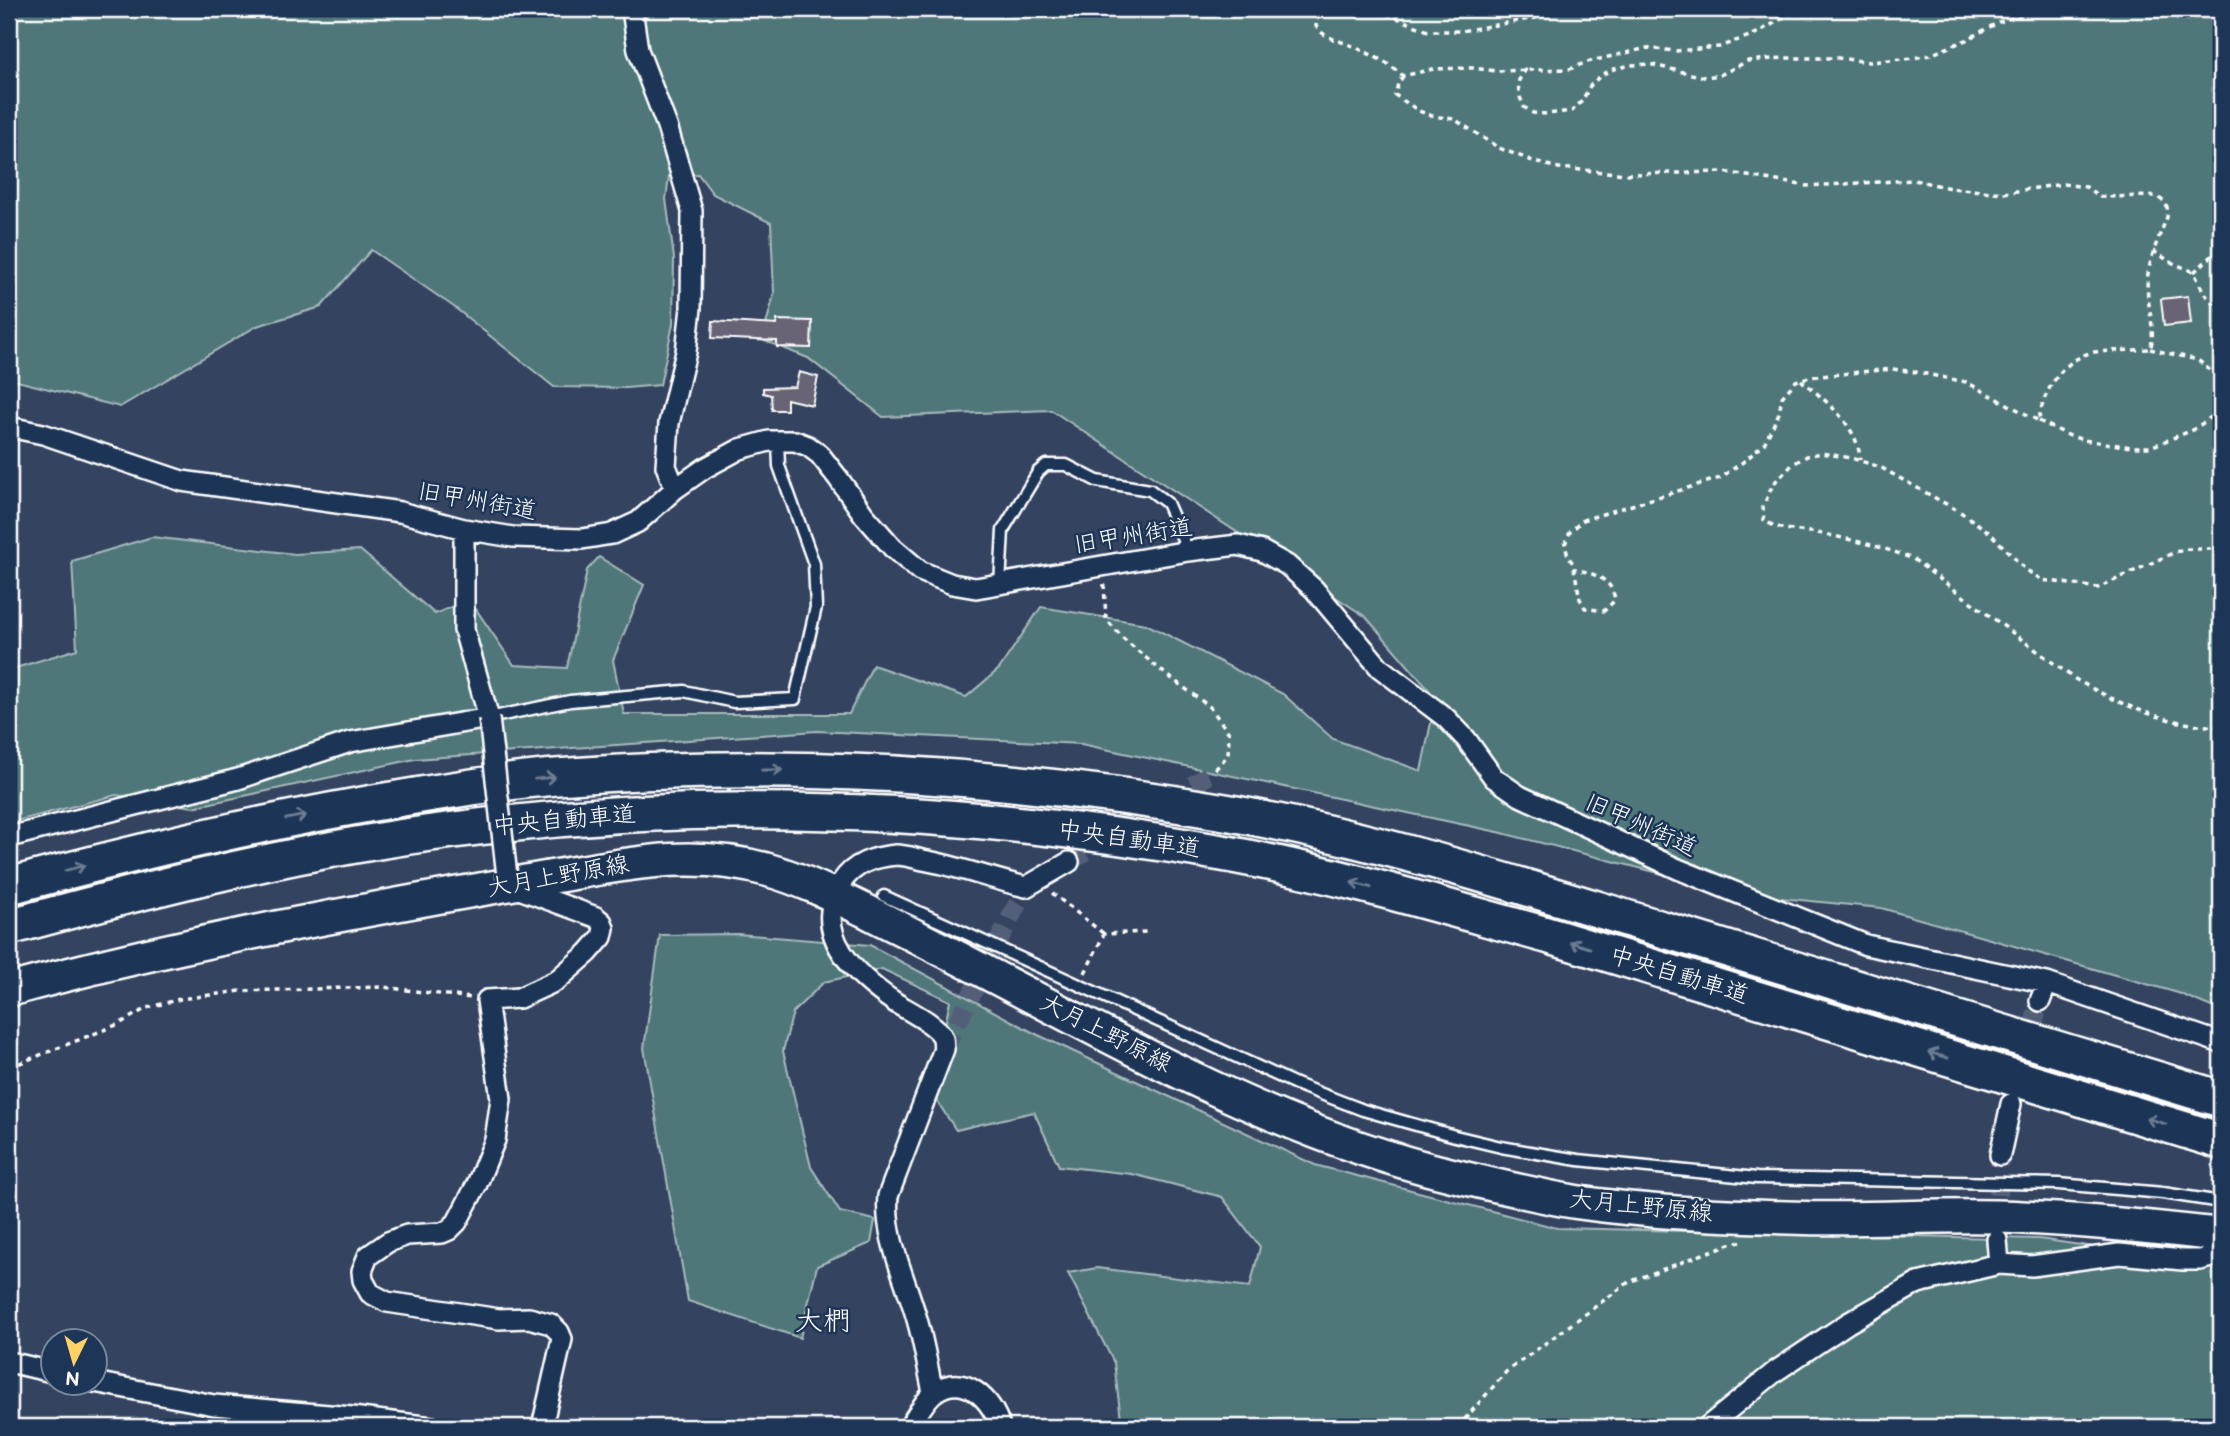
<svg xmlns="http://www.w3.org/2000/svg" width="2230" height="1436" font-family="'Balsamiq Sans','Klee One',sans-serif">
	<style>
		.green { fill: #50777a; stroke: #a8bbbc; stroke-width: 2 }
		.building { fill: #686374; stroke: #fff; stroke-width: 2 }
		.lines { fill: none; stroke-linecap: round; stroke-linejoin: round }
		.minor-tunnel { stroke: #525f78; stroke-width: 19; stroke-dasharray: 19 10; stroke-linecap: butt }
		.service-casing { stroke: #fff; stroke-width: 15 }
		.minor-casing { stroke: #fff; stroke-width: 24 }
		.primary-casing { stroke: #fff; stroke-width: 37 }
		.motorway-casing { stroke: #fff; stroke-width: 40 }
		.path { stroke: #fff; stroke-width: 3.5; stroke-dasharray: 5 5; stroke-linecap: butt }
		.service { stroke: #1d3557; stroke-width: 10 }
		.minor { stroke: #1d3557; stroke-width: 19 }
		.primary { stroke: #1d3557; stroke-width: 32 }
		.motorway { stroke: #1d3557; stroke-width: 35 }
		.minor-bridge-casing { stroke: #fff; stroke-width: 24; stroke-linecap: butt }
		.minor-bridge { stroke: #1d3557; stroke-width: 19 }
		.oneway { stroke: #6c7c92 }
		.labels { text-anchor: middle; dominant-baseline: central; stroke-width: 5; stroke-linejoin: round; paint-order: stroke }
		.street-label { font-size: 24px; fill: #fff; stroke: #1d3557 }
		.quarter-label { font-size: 28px; fill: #fff; stroke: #1d3557 }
	</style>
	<rect width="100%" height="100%" fill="#344360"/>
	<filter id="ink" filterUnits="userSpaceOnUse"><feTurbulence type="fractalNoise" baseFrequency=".0143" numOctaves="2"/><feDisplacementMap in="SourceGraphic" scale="14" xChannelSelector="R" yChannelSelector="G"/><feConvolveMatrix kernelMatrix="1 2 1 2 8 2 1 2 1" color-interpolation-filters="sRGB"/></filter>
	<g filter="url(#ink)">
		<!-- green -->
		<path class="green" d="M9 9H2221V1011L2178 993 1881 908 1741 894 1498 832 1081 744 817 731 415 759 193 807 116 795 9 823V670L77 649 72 561 152 537 295 554 360 550 435 614 469 599 514 665 567 668 587 570 599 557 644 585 613 660 624 714H849L873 665 966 697 999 669 1041 607 1146 624 1283 694 1333 739 1421 771 1436 698 1366 617 1051 410 883 417 808 358 762 340 774 294 771 223 713 194 698 174 669 176 666 199 674 258 673 324 660 385 626 388 554 387 454 307 371 250 321 307 257 326 120 407 9 379Z
			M738 934 870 945 1034 1033 1315 1165 1557 1228 2039 1239 2221 1265V1427H1143L1121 1419 1114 1363 1068 1273 1097 1268 1250 1287 1260 1247 1222 1197 1132 1174 1059 1166 1034 1112 956 1130 931 1092 950 1001 882 969 824 982 793 1012 783 1051 811 1167 840 1212 875 1220 871 1243 817 1266 800 1338 688 1301 644 1048 660 935Z"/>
		<!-- building -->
		<path class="building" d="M2188 296 2191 323 2164 326 2161 299Z
			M777 320 812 321 811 348 777 347V341L712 338 713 321 777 325Z
			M799 372 818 377 812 405 787 399V410H772L771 395 763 393V388L795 387Z"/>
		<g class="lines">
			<!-- minor-tunnel -->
			<path class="minor-tunnel" d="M1069 862 1212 773
				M944 1049 1026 887
				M2016 1086 2040 1001
				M1998 1224 2000 1155"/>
			<defs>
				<path id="service" d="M1000 585 1003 530 1038 472 1046 465H1066L1097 481 1150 490 1167 503 1188 551
					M489 718 570 701 684 691 734 702 795 699 816 607 814 564 779 466 778 441
					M884 896 1298 1085 1363 1110 1455 1136 1501 1147 1578 1160 1757 1178 2059 1184 2163 1193 2221 1202"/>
				<path id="minor" d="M632 9 638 50 667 126 692 211 691 308 686 352 669 423 666 466 675 489
					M9 427 43 434 182 481 400 512 464 529 513 537 582 539 612 534 638 522 675 489 705 468 740 449 769 441H795L808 446 820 455 838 478 864 515 893 548 920 571 952 584 976 588 1188 551 1238 545 1262 551 1287 565 1314 589 1380 668 1446 718 1466 739 1494 778 1520 796 1678 869 1866 945 2047 983 2221 1043
					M9 837 238 779 350 742 489 718 464 630V529
					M511 886 596 917 602 922 604 928 602 937 588 953 556 981 519 998 487 1000 501 1099 495 1140 477 1184 457 1222 449 1230 442 1233 407 1235 388 1242 368 1256 362 1271 363 1280 370 1293 387 1302 499 1319 529 1318 551 1324 559 1332 562 1339 542 1427
					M2040 1001 2047 983
					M2000 1155 2011 1104
					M1997 1240 1999 1264
					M9 1362 52 1372
					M94 1382 214 1405 352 1417 432 1427
					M933 1392C928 1369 924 1345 918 1323 907 1281 884 1239 888 1196L944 1049C943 1045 944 1042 943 1038 938 1025 909 1011 896 1003 856 976 810 934 841 883 854 863 874 857 896 855 905 855 914 858 923 860 957 866 991 879 1026 887L1069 862
					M909 1427C915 1418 926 1398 935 1392 964 1371 993 1400 1000 1427
					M1707 1427 1776 1371 1848 1323 1918 1283 1999 1264 2032 1266 2119 1254 2183 1260H2200L2221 1254"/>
				<path id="primary" d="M9 990C153 950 301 922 449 895 491 888 532 880 574 873 642 861 700 851 768 870 801 879 833 895 864 910 905 931 946 951 987 973 1137 1051 1287 1135 1452 1175 1493 1185 1534 1195 1576 1202 1652 1213 1730 1216 1806 1218 1876 1220 1945 1214 2014 1217 2084 1220 2152 1227 2221 1235"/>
				<path id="motorway" d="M9 886C141 851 273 819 409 797 457 789 507 781 556 777 779 760 1005 774 1225 812 1375 838 1521 886 1665 930 1851 986 2036 1043 2221 1099
					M9 927C155 887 304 849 454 830 710 797 969 808 1222 853 1333 873 1442 906 1550 936L2221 1141"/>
			</defs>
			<!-- service casing -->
			<use href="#service" class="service-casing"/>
			<!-- minor casing -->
			<use href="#minor" class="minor-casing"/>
			<!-- primary casing -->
			<use href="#primary" class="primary-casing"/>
			<!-- motorway casing -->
			<use href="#motorway" class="motorway-casing"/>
			<!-- path -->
			<path class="path" d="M1328 9 1317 19 1316 26C1324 39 1340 40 1355 47 1372 55 1389 63 1403 76L1433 69 1473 68 1496 71 1570 69 1587 62 1647 48 1676 51 1719 47 1755 34 1792 13 1805 9
				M1357 9 1390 15 1428 31H1461L1535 18 1559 9
				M2158 9C2182 25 2195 18 2221 11
				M1526 69 1519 80 1518 85 1520 97 1524 107 1533 113 1547 114 1572 111 1582 101 1590 86 1601 75 1614 69 1631 65 1649 64 1704 77 1720 75 1748 61 1783 58H1838L1870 62 1913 58 1930 55 1966 40 1999 22 2042 9
				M1403 76 1398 84 1395 95 1419 111 1432 116 1454 119 1499 148 1538 163 1559 168 1628 174 1724 172 1807 186 1914 180 1950 188 2003 193 2063 184 2086 187 2100 197 2155 196C2160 199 2165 201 2167 207 2168 210 2167 215 2167 217 2160 235 2153 249 2149 269 2142 294 2158 328 2150 349L2094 352C2064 358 2042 391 2039 421L1966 382 1916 372 1892 369 1809 377 1796 381 1782 397 1779 413 1764 444 1743 462 1720 478 1583 520 1570 532 1565 544 1568 557 1573 563 1580 599 1585 608 1604 611 1615 600C1612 578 1594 574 1575 569
				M2153 251 2173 263 2194 272 2204 293 2221 312
				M2194 272 2212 256 2221 254
				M2150 349 2198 360 2221 380
				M1801 380C1825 400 1859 426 1860 460
				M2039 421 2070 436 2084 440 2131 447H2150L2193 430 2221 410
				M2221 549H2188L2175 552 2098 588 2042 580 2025 569 1989 532 1962 513 1880 467 1851 458 1821 453 1807 456 1793 464 1773 484 1763 507 1764 520C1779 532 1804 530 1823 534 1854 540 1884 547 1913 559L2075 679C2122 706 2168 725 2221 727
				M1104 584 1106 619 1124 639 1159 669 1210 707 1229 733 1228 755 1212 773
				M1052 893 1104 934
				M1085 973 1104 934 1147 932
				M9 1064 20 1063 119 1024 147 1008 180 999 241 991 383 987 471 998
				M1458 1427 1506 1372 1629 1282 1730 1244 1741 1242"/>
			<!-- service -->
			<use href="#service" class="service"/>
			<!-- minor -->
			<use href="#minor" class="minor"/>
			<!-- primary -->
			<use href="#primary" class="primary"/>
			<!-- motorway -->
			<use href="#motorway" class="motorway"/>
			<defs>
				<path id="minor-bridge" d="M489 718 508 885"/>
			</defs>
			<!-- minor-bridge casing -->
			<use href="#minor-bridge" class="minor-bridge-casing"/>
			<!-- minor-bridge -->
			<use href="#minor-bridge" class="minor-bridge"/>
		</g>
		<!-- one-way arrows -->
		<defs><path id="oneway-shaft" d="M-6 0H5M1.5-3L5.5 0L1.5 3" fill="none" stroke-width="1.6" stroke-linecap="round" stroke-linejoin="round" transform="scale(1.75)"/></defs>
		<g class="oneway">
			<use href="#oneway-shaft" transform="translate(772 770)"/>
			<use href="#oneway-shaft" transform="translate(545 778) rotate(-6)"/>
			<use href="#oneway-shaft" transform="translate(296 817) rotate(-11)"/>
			<use href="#oneway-shaft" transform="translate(75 868) rotate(-15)"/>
			<use href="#oneway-shaft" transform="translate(1361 885) rotate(-165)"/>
			<use href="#oneway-shaft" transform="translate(1580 945) rotate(-163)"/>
			<use href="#oneway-shaft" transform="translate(1938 1055) rotate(-163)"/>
			<use href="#oneway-shaft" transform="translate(2156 1121) rotate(-163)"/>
		</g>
	</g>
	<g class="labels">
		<!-- street labels -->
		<g class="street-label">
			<text transform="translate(477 501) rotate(10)">旧甲州街道</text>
			<text transform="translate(1133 536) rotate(-9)">旧甲州街道</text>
			<text transform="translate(564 820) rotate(-5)">中央自動車道</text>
			<text transform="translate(1641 825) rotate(24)">旧甲州街道</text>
			<text transform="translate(1129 839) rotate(8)">中央自動車道</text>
			<text transform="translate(558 876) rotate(-10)">大月上野原線</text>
			<text transform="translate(1679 975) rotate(17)">中央自動車道</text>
			<text transform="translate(1106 1033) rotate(27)">大月上野原線</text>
			<text transform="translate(1641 1206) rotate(6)">大月上野原線</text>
		</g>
		<!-- quarter labels -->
		<g class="quarter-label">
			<text x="823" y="1321">大椚</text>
		</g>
	</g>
	<!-- margin -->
	<rect width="2230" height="1436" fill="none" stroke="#1d3557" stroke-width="35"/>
	<rect x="18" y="18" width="2195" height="1401" fill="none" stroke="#fff" stroke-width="2.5" filter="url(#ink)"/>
	<!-- north arrow -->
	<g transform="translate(74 1362) rotate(185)"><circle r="33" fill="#1d3557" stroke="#77869a" stroke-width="2"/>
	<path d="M0-5L12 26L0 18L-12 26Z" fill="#ffd166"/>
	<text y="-10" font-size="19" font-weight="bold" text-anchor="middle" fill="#ffffff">N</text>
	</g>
</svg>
